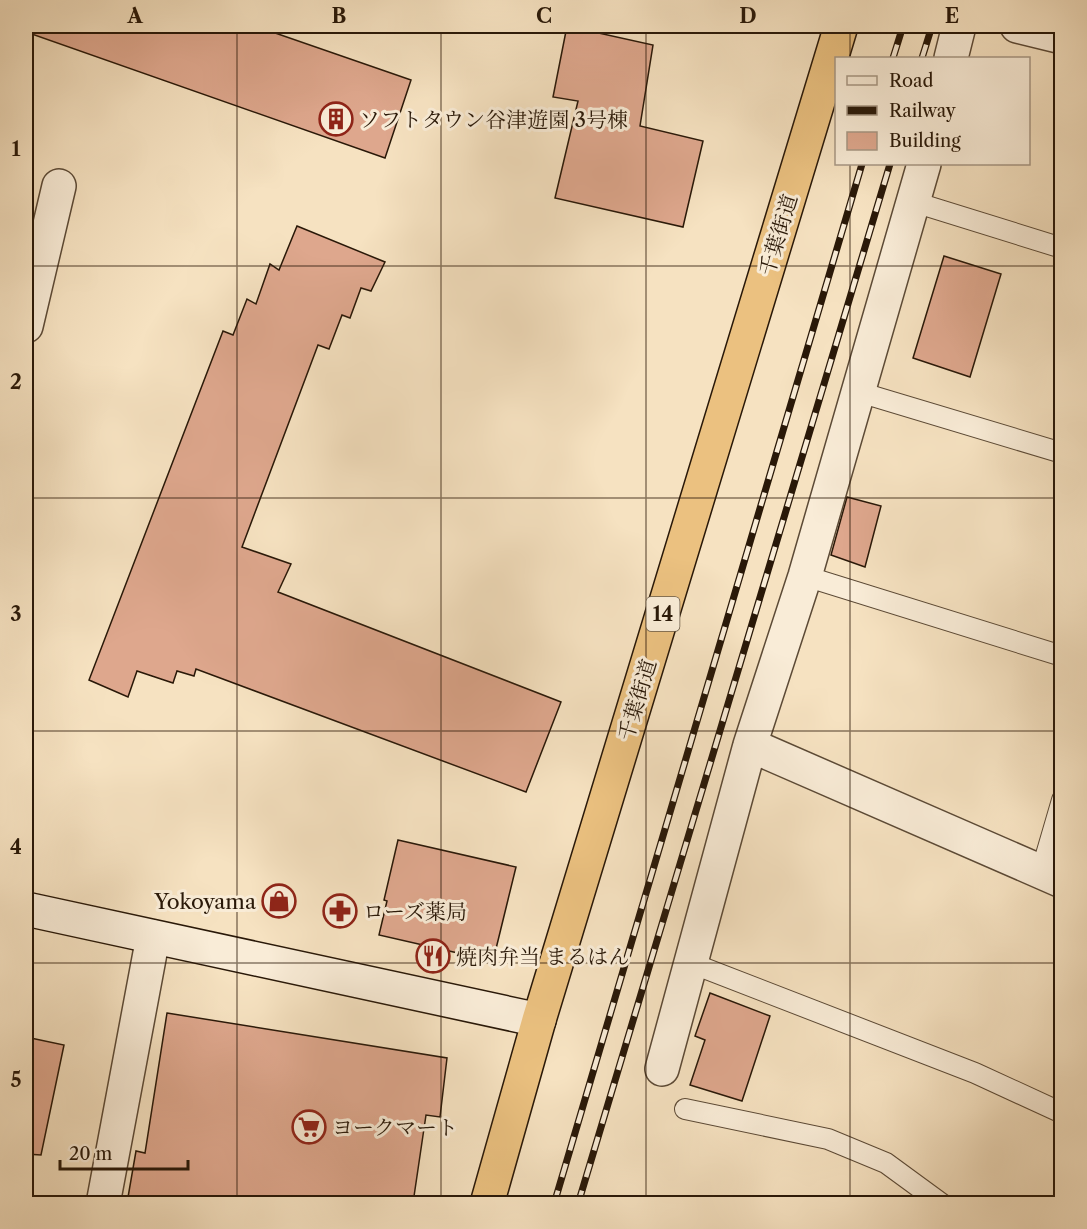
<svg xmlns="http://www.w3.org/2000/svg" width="1087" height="1229" font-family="'Libre Caslon Text','Noto Serif JP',serif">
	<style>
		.building { fill: #dea78d; stroke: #291808; stroke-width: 1.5 }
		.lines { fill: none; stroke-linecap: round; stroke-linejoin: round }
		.lane-casing { stroke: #5c4a36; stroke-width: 22 }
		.street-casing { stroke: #5c4a36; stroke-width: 36 }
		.secondary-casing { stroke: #291808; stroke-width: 36 }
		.highway-casing { stroke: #291808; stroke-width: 36 }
		.lane { stroke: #f9ecd7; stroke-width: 20 }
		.street { stroke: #f9ecd7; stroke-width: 33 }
		.secondary { stroke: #f9ecd7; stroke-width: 33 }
		.highway { stroke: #ebc180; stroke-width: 33 }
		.rail-casing { stroke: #291808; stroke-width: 7 }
		.rail { stroke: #f9ecd7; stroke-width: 4.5; stroke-dasharray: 14; stroke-linecap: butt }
		.grid { fill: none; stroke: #291808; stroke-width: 1.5; stroke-opacity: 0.55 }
		.labels { text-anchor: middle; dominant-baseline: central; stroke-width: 6; stroke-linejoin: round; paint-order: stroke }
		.shield { fill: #f9ecd7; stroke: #675846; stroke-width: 1.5 }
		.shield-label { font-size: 20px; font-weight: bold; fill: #291808 }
		.poi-label { font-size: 21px; fill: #291808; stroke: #f9ecd7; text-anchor: start }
		.street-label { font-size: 21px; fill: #291808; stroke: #f9ecd7 }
		.neatline { fill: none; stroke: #291808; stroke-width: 2 }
		.grid-label { font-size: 20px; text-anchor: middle; font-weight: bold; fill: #291808 }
	</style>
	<rect width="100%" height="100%" fill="#f6e2c1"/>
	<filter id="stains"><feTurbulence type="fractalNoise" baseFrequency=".00333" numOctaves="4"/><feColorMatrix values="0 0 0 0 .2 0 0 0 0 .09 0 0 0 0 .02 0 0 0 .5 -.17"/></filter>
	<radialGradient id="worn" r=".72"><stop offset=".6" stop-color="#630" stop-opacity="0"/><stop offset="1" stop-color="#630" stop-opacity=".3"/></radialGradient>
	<!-- building -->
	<path class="building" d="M26 26H255L411 80 385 158 26 32Z
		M567 26 653 45 640 126 703 141 683 227 555 198 578 101 553 97Z
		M297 226 385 262 371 291 361 288 350 318 342 315 329 349 318 345 242 547 291 564 278 592 561 702 526 792 196 669 194 676 177 671 173 683 137 671 128 697 89 680 223 331 233 335 247 299 256 304 270 264 279 270Z
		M944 256 1001 274 970 377 913 358Z
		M847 497 881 506 865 567 831 555Z
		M398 840 516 867 493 961 379 935 387 901 384 900Z
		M710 993 770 1016 742 1101 690 1085 705 1040 695 1036Z
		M167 1013 447 1058 440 1117 426 1115 413 1203H127L136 1151 145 1153Z
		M26 1037 64 1045 41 1155 26 1154Z"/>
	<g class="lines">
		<defs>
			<path id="lane" d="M914 202 1062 248
				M859 392 1062 453
				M805 576 1062 656
				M1041 872 1062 800
				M691 963 975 1073 1062 1113
				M685 1109 828 1139 886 1163 942 1204"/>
			<path id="street" d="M1017 26 1062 37
				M951 58 959 26
				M26 326 59 186
				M750 745 1062 881
				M662 1069 750 745 805 576 924 164
				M103 1204 153 937"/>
			<path id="secondary" d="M26 909 539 1020"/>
			<path id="highway" d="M487 1204 539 1020 841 26"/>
		</defs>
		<!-- lane casing -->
		<use href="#lane" class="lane-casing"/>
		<!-- street casing -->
		<use href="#street" class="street-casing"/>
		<!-- secondary casing -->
		<use href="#secondary" class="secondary-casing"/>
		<!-- highway casing -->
		<use href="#highway" class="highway-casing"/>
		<!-- lane -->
		<use href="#lane" class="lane"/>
		<!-- street -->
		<use href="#street" class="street"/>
		<!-- secondary -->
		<use href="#secondary" class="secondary"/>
		<!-- highway -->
		<use href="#highway" class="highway"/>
		<defs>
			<path id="rail" d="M893 58 903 26
				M922 58 932 26
				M554 1204 862 164
				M578 1204 890 164"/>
		</defs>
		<!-- rail casing -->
		<use href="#rail" class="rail-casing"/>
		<!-- rail -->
		<use href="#rail" class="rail"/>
	</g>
	<!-- grid -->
	<path class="grid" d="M237 26V1204M441 26V1204M646 26V1204M850 26V58M850 164V1204M26 266H1062M26 498H1062M26 731H1062M26 963H1062"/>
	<!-- icons -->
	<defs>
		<symbol id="building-ring" viewBox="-11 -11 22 22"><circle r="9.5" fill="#f9ecd7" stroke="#8f2418" stroke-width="1.5"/><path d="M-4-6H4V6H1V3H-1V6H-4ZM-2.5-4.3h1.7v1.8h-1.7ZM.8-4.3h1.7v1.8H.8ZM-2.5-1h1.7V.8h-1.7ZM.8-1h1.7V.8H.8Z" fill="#8f2418"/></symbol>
		<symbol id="shop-ring" viewBox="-11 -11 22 22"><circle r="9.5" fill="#f9ecd7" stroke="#8f2418" stroke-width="1.5"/><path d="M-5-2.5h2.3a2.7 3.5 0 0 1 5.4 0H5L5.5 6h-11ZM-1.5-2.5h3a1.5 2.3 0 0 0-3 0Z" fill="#8f2418"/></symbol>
		<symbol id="pharmacy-ring" viewBox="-11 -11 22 22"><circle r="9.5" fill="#f9ecd7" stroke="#8f2418" stroke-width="1.5"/><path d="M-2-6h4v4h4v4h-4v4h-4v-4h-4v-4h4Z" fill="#8f2418"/></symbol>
		<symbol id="restaurant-ring" viewBox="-11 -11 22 22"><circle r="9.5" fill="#f9ecd7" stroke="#8f2418" stroke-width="1.5"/><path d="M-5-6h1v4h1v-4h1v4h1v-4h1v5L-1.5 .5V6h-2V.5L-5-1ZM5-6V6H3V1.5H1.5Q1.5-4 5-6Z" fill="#8f2418"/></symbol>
		<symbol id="supermarket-ring" viewBox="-11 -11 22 22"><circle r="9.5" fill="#f9ecd7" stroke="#8f2418" stroke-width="1.5"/><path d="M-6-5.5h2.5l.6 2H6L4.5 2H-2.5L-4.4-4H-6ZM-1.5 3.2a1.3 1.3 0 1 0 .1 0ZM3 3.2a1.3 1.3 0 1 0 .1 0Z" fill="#8f2418"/></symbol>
	</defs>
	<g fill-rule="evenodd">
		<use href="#building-ring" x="317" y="100" width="38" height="38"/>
		<use href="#shop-ring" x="260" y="882" width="38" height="38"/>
		<use href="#pharmacy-ring" x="321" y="892" width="38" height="38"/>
		<use href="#restaurant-ring" x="414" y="937" width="38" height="38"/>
		<use href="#supermarket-ring" x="290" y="1108" width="38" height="38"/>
	</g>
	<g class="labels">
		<!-- shield labels -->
		<rect class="shield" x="646.5" y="597" width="33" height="34" rx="4.5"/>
		<g class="shield-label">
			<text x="663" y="614">14</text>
		</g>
		<!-- poi labels -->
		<g class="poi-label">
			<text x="359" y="119">ソフトタウン谷津遊園 3号棟</text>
			<text x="256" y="901" text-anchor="end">Yokoyama</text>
			<text x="363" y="911">ローズ薬局</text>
			<text x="456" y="956">焼肉弁当 まるはん</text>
			<text x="332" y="1127">ヨークマート</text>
		</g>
		<!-- street labels -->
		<g class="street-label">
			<text transform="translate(778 235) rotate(-73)">千葉街道</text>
			<text transform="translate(637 700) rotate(-73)">千葉街道</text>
		</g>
	</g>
	<!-- margin -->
	<rect width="1087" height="1229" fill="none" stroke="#f6e2c1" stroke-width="66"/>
	<!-- legend -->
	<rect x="835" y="57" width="195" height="108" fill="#f9ecd7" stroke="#a69784" stroke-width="1.5"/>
	<rect x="847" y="76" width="30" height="9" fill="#f9ecd7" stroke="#a69784" stroke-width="1.5"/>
	<text x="889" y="87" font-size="18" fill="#291808">Road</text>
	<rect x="847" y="106" width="30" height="9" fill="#291808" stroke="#a69784" stroke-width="1.5"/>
	<text x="889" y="117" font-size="18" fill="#291808">Railway</text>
	<rect x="847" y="132" width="30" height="18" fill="#dea78d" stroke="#a69784" stroke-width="1.5"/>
	<text x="889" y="147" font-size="18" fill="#291808">Building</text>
	<!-- scale -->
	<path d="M60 1160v9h128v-9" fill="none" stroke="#291808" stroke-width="3"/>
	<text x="69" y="1160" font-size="18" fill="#291808" stroke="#f9ecd7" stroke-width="4.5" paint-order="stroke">20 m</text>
	<rect x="33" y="33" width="1021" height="1163" class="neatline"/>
	<g class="grid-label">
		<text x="135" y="23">A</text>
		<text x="339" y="23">B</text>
		<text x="544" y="23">C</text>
		<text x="748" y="23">D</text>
		<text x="952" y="23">E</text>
		<text x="16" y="156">1</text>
		<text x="16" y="389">2</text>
		<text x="16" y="621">3</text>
		<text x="16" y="854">4</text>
		<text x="16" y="1087">5</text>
	</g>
	<rect width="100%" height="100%" filter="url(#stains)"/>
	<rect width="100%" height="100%" fill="url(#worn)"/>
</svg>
